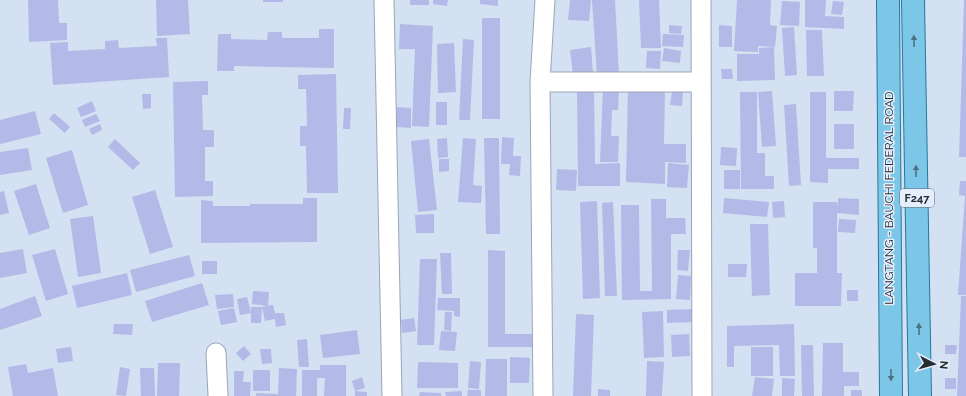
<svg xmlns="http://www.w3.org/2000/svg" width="966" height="396" font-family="Raleway,sans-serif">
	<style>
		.building { fill: #b3bae7 }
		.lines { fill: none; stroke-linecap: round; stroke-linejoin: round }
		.minor-casing { stroke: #9aa6b6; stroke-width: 21 }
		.primary-casing { stroke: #25789d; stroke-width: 24 }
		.minor { stroke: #fff; stroke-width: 19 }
		.primary { stroke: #7cc7e7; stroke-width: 22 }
		.oneway { fill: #4d7183 }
		.labels { text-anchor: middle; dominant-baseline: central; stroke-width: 3; stroke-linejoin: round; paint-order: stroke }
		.shield { fill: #e4eefc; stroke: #5f666f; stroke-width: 1 }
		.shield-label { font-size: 11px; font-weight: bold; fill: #262b32 }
		.street-label { font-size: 12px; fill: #262b32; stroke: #e4eefc }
	</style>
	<rect width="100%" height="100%" fill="#d4e1f2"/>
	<!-- building -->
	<path class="building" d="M28 0H58L59 23H67V40L29 42Z
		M156 0H188L190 34 157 36Z
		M263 0H283V2H263Z
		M410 0H429V5H410Z
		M433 0H448L447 6 433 4Z
		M480 0H498V6L480 4Z
		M570 0H591L589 21 568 20Z
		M592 0H615L619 75 597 76Z
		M639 0H659L661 48H641Z
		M737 0H771L770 25 777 26 775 47 758 46V52L734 51Z
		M805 0H826L825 16 844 17V29L805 27Z
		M964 0H966V157H959Z
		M782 1 800 2 799 26 780 25Z
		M833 1 844 2 842 15 831 14Z
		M482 18H500V119H482Z
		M400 24 433 26 429 127 412 126 415 49H399Z
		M669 25 682 26 681 34 669 33Z
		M719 25 732 26V47H719Z
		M794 27 797 75 785 76 782 28Z
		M319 29H334V68L234 66V71H217L218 34H231V39L267 40 268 32H282V38H319Z
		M806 30H822L824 76H807Z
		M663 34 684 35 683 47 662 46Z
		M156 38H167L169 77 53 85 50 43 68 42V51L105 49V41L118 40 119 48 157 46Z
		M463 39 474 40 470 120H459Z
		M454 43 456 92 438 93 437 44Z
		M591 47 593 73 573 75 570 50Z
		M774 47 775 80 737 81V54H759V48Z
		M664 48 681 51 680 63 662 61Z
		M647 51H661L660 69 646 68Z
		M721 69H732L733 79H722Z
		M336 74 338 193H307L306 146H300V126H307L306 89H298V75Z
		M208 81V95H202L203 130H214V147H205V181H213V196L175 197 173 82Z
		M628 86 665 87 664 144H686V163L665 162V184L626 182Z
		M603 88 619 89 618 110H612L611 136H619L618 162H600Z
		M577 90H594L595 164 620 163V186H578Z
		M672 91 683 92 682 106 670 105Z
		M772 91 776 146 762 147 758 92Z
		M834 91H854L853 111H834Z
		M740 92H757V153H765V176H774V189H741Z
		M810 92H826V158H859V169H828V183L810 182Z
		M142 94H151V108L143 109Z
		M92 101 96 111 81 117 77 108Z
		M436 102H447V125H436Z
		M796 104 801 185 789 186 784 105Z
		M397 107 411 108V128L396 127Z
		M344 108H351L350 129H343Z
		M35 111 41 134 0 144V120Z
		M54 113 70 127 65 133 49 119Z
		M96 114 100 121 85 127 82 120Z
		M100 124 102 130 92 135 89 129Z
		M834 124H854V149H834Z
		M502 137 514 138 513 156H521L520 176 509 175 510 164H501Z
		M447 138 448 157 438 158 437 139Z
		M463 138 476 139 473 185 482 186 481 203 458 202Z
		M484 138H499L500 234H486Z
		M115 139 140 163 133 170 108 147Z
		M429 139 437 210 418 212 411 141Z
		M721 147 737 148 736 166 720 165Z
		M28 148 32 170 0 175V152Z
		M72 150 88 205 63 213 46 158Z
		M439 159H449V171L439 172Z
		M668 163 689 165 687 188 667 187Z
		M557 169 577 170 576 191 556 190Z
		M724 170H740V189H724Z
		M960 181H966V295H958L965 196 959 195Z
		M36 184 50 228 29 235 14 191Z
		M155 190 173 247 150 254 132 197Z
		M4 191 9 213 0 215V192Z
		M303 198H317V242L201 243V200L213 201V206H250V204H303Z
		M724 198 769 202 767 217 723 213Z
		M838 198 859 199V215L837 213V273H842L841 306H795V273H817V248H813V202H837L838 207Z
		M651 199H666V218H685L686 234H671V299L622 300 621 205H639L640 291H652Z
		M597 201 600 298 583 299 580 202Z
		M784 201 785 217 773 218 772 202Z
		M613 202 617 296H605L602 203Z
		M434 214V233H416L415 215Z
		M93 216 101 273 78 277 70 219Z
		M839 219 856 220 855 233 838 232Z
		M750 224H768L770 295 752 296Z
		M23 249 27 273 0 278V253Z
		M55 249 68 294 46 301 32 255Z
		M488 250 505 251V334H532V347H488Z
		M678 250H690L688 271 677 270Z
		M440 253H451L452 294H442Z
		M189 255 195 276 136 292 130 270Z
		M420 259H437L434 345H417Z
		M202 261H217V274H202Z
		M728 264H747L746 277H728Z
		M127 273 132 295 77 308 72 286Z
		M678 275 691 276 690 300 676 299Z
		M202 283 209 305 152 322 145 301Z
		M847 290H858V301H847Z
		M253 291 269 292 268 306 252 304Z
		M233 294 234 307 217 309 215 295Z
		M35 296 42 316 0 330V309Z
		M961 296H966V396H957Z
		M247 297 251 313 240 315 237 299Z
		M438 298H460V317L454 316V311L437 310Z
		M271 305H273L275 313H284L286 325 276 327 275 319 265 321 262 307Z
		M251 307H262L261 323H251Z
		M234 308 237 322 221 325 218 311Z
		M693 309V322L667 323V310Z
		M663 311 664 357 644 358 642 312Z
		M445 312H452L451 331 444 330Z
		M576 314 594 315 591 396H573Z
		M414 318 416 331 402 333 401 320Z
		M114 324H133L132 335 113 334Z
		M794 324 795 376H780L779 345 734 346V367H727V326Z
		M357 330 360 354 323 358 320 335Z
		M441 331 457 332 455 351 439 350Z
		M689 334 690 356 672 357 671 335Z
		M307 339 309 367H299L297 340Z
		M823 343H843V372H859V386H844V396H822Z
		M801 345H813L814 396H802Z
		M945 345H957L956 354H945Z
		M244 346 251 354 243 361 236 353Z
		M71 347 73 361 58 363 56 349Z
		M751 347H773V376H751Z
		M260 349H271L272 363 262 364Z
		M510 357 530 358 529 383H510Z
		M486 359H507V396H485Z
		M470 361 481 362 479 389 468 388Z
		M647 361 664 362 662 396H646Z
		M418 362 458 363V388H417Z
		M158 363H180L179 396H157Z
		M26 364 28 373 53 368 58 396H13L8 367Z
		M320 365H346V396H324L325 378H317V396H302V370H320Z
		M120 367 130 369 126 396 116 395Z
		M140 368H154L155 396H141Z
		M279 368 297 369 296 396H256V393L278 394Z
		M253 370H270V391H253Z
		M234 371H244L243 382H251L250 396H234Z
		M362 377 365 388 355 391 367 392V396H355V391L352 381Z
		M755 377 774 379 772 396H752Z
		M782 378 795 379 794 396H782Z
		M945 378H956V389H945Z
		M598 389 610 390V396H598Z
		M468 390H481V396H467Z
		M851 390H862V396H851Z
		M462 391V396H446L445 392Z
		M420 392 441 393V396H419Z"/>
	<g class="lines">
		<defs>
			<path id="minor" d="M384 0 392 396
				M701 0 702 396
				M540 82H701
				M216 353 218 396
				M543 396 540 82 545 0"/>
			<path id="primary" d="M888 0 891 396
				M913 0 920 396"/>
		</defs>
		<!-- minor casing -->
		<use href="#minor" class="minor-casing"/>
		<!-- primary casing -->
		<use href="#primary" class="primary-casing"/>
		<!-- minor -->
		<use href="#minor" class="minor"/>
		<!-- primary -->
		<use href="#primary" class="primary"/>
	</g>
	<!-- one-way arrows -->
	<defs><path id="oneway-solid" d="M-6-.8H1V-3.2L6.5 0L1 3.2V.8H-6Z"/></defs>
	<g class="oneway">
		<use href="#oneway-solid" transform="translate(914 41) rotate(-91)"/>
		<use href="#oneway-solid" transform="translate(916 171) rotate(-91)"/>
		<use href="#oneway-solid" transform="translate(919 329) rotate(-91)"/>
		<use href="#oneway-solid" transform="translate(891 375) rotate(90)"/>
	</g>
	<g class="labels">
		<!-- shield labels -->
		<rect class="shield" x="900" y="189" width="34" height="18" rx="3"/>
		<g class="shield-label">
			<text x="917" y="198">F247</text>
		</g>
		<!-- street labels -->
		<g class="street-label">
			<text transform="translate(889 198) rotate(-90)">LANGTANG - BAUCHI FEDERAL ROAD</text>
		</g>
	</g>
	<!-- north arrow -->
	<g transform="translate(934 364) rotate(96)" stroke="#e4eefc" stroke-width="3" paint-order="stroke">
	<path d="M0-3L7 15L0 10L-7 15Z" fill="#262b32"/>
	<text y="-6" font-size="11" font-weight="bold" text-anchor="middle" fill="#262b32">N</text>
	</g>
</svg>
